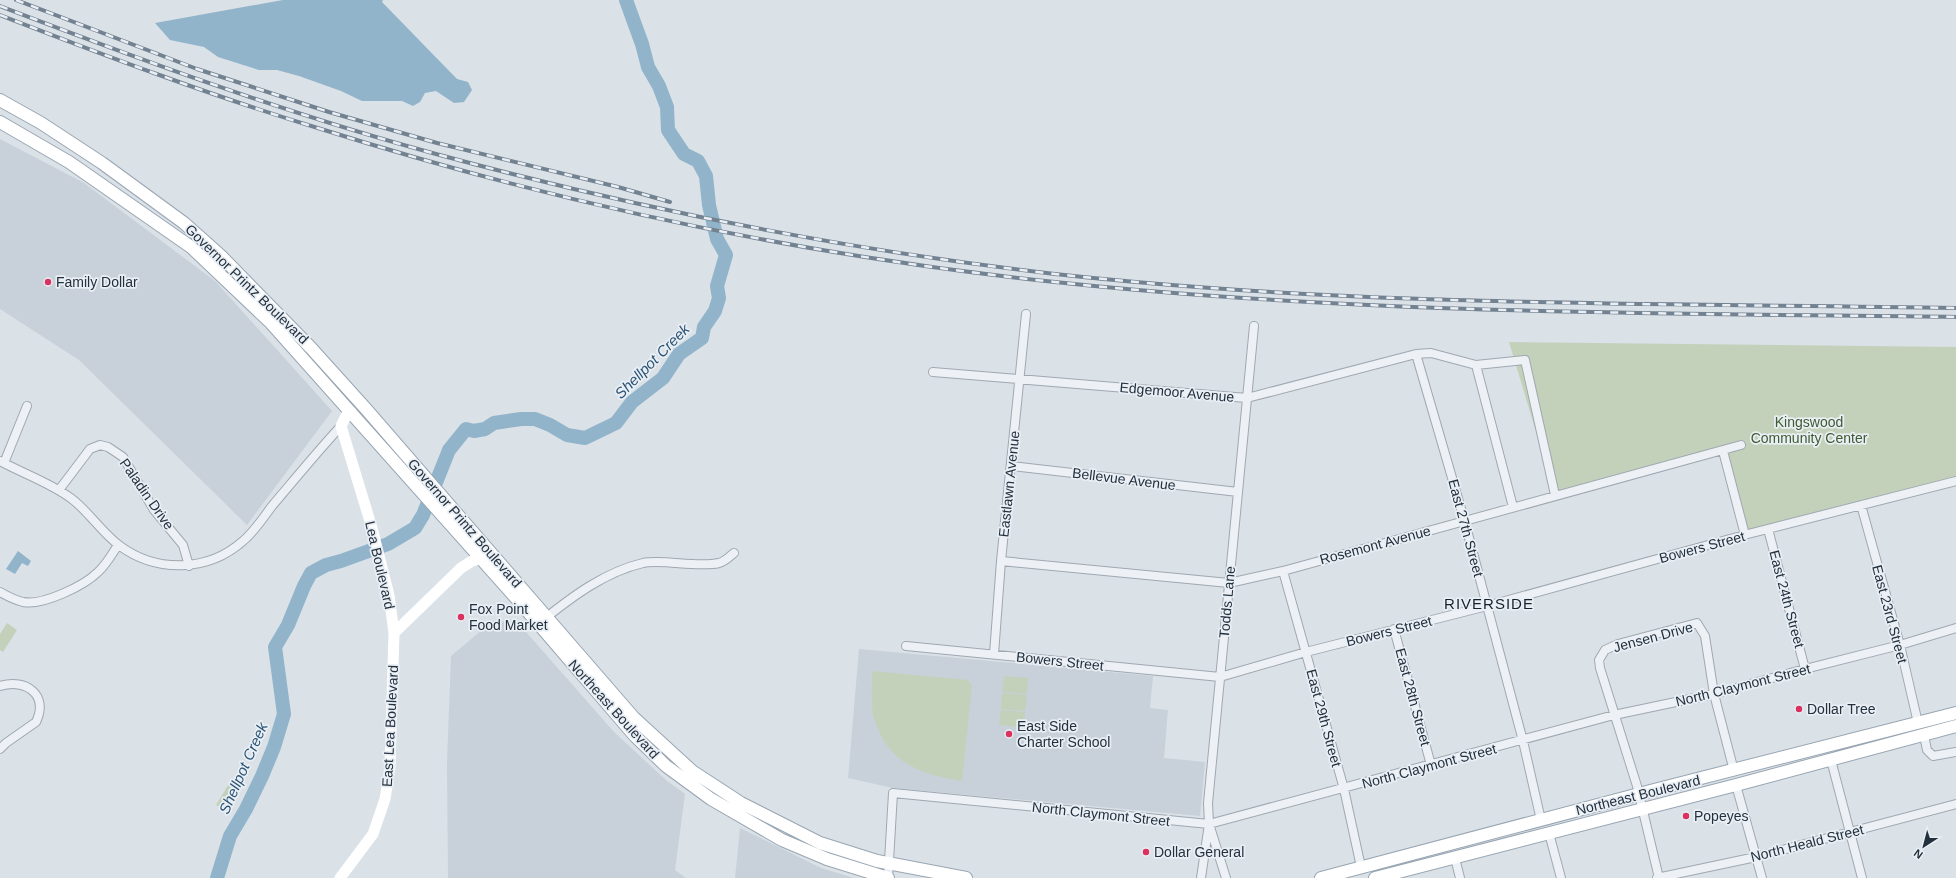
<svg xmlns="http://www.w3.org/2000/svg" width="1956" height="878" font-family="Helvetica,sans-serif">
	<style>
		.built { fill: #c8d0d9 }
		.green { fill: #c3d1bb }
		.water { fill: #91b4cb }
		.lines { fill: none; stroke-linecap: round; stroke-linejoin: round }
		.river { stroke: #91b4cb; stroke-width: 14 }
		.street-casing { stroke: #9fa8b1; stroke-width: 10 }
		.primary-casing { stroke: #99a6b3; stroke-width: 14 }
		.street { stroke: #edf1f5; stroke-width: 8 }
		.secondary { stroke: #fff; stroke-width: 11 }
		.primary { stroke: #fff; stroke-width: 12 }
		.rail-casing { stroke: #738291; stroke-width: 4 }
		.rail { stroke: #e9eff4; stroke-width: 2.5; stroke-dasharray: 8; stroke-linecap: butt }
		.poi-dot { fill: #da315f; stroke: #e9eff4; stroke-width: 1.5 }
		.labels { text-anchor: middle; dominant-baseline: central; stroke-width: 3.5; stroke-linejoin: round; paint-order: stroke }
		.poi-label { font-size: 14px; fill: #23303e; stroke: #e9eff4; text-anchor: start }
		.street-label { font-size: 14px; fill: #23303e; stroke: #e9eff4 }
		.park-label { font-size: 14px; fill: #3d5a30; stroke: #e9eff4 }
		.water-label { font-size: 15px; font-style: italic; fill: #2a5475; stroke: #e9eff4 }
		.neighbourhood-label { font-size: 15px; letter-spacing: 1px; fill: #16212e; stroke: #e9eff4 }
	</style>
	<rect width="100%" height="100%" fill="#dae1e7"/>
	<!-- built -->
	<path class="built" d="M0 139 84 183 215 281 332 411 247 525 79 360 0 309Z
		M494 620 519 624 614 732 667 781 685 794 675 870 686 878H448L447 763 451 656Z
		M859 649 1153 676 1150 708 1168 710 1164 758 1205 762 1200 816 893 788 848 778Z
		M740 828 821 868 854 878H735Z"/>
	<!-- green -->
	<path class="green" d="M1509 342 1956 347V479L1748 534 1725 451 1555 495Z
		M7 623 17 630 3 652 0 650V634Z
		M872 671 968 680 972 685 962 781C927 776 892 765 878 729 876 724 874 719 873 715 871 700 872 686 872 671Z
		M1004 676 1028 678 1027 694 1002 692Z
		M1002 693 1027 695 1025 711 1001 709Z
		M1001 710 1025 712 1024 728 999 725Z
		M230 782 241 788 227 811 216 805Z"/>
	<!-- water -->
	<path class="water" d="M283 0H383L382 2 457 79 468 82 472 90 464 102 454 103 436 91 425 93 420 102 413 106 402 101H362L341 91 299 76 277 70H259L218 57 204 47 170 40 155 23Z
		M18 551 31 561 28 566 22 563 15 574 6 569Z"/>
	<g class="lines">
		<!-- river -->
		<path class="river" d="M217 878 230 836 246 809 262 776 274 747 284 714 275 647 288 625 304 586 311 573 326 565 341 561 388 544 415 528 423 515 449 450 466 429 474 431 485 429 494 423 521 419H535L550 425 567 435 585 438 616 423 632 402 663 378 679 354 702 338 704 327 715 311 719 298 717 286 726 255 717 239 709 205 706 176 698 161 684 154 668 130 667 107 659 86 648 67 642 44 626 0"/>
		<defs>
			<path id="street" d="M1416 354 1464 519 1523 741 1541 820
				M1476 365 1513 507
				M933 372 1247 398 1416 354 1431 353 1476 365 1525 360 1555 495
				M1723 451 1745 535
				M0 461C24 474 51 483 72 499 90 513 102 533 120 546 157 573 208 572 243 541 254 532 263 518 272 506 295 479 317 452 341 426
				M4 463 27 406
				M1011 466 1238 492
				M59 490 90 449 100 445 108 447 123 457 154 510 183 545 189 566
				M1861 505 1900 645 1918 723
				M1768 529 1805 669
				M1001 561 1229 583 1283 571 1741 445
				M1283 571 1344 789 1361 867
				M0 592C7 596 15 600 23 602 42 606 84 586 98 572 106 565 112 554 118 545
				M543 620C573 596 605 572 643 563 664 559 697 568 719 563 725 562 730 556 734 553
				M1394 629 1431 765
				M906 646 1220 677 1306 652 1487 606 1748 534 1956 481
				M994 654 1001 561 1026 314
				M0 686C26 678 49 695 36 722L6 743 0 749
				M1924 735 1927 750 1933 756 1956 752
				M1831 760 1862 878
				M1736 785 1762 878
				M1210 827 1226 878
				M1549 833 1561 878
				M1455 858 1460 878
				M888 878 893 793 1209 824 1614 715 1714 694 1805 669 1900 645 1956 628
				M1201 878 1209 824 1208 803 1254 326
				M1657 878 1756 857 1956 804
				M1659 878 1637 786 1600 668 1599 660 1605 650 1618 644 1697 623 1705 636 1714 694 1734 771"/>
			<path id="primary" d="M0 100 41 123 102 163 184 223 221 256 311 348 366 409 634 718 692 771 741 803 820 843 877 861 966 878
				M0 122 69 162 191 247 271 323 524 607 635 736 666 766 711 799 782 840 827 859 888 878
				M1321 878 1658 789 1956 713
				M1375 878 1736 785 1956 726"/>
		</defs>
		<!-- street casing -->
		<use href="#street" class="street-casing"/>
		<!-- primary casing -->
		<use href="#primary" class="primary-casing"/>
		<!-- street -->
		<use href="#street" class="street"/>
		<!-- secondary -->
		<path class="secondary" d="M394 633 461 568 472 561 481 559
			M340 878 373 834 385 799 390 767 394 633 389 595 372 528 341 426 346 416 351 412"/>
		<!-- primary -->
		<use href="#primary" class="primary"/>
		<defs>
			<path id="rail" d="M16 0 197 69 329 112 437 143 618 187 670 202
				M0 6C144 61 288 114 436 154 639 209 847 250 1055 274 1355 307 1655 303 1956 308
				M0 15C106 56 212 96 321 129 559 204 807 256 1055 282 1355 314 1655 313 1956 317"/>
		</defs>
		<!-- rail casing -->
		<use href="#rail" class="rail-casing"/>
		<!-- rail -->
		<use href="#rail" class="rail"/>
	</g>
	<!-- markers -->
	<g class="poi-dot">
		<circle cx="48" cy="282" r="4"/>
		<circle cx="461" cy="617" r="4"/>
		<circle cx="1799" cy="709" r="4"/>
		<circle cx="1009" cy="734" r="4"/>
		<circle cx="1686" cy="816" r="4"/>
		<circle cx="1146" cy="852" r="4"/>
	</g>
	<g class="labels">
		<!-- poi labels -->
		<g class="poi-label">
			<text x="56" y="282">Family Dollar</text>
			<text x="469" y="609">Fox Point<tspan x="469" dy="16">Food Market</tspan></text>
			<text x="1807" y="709">Dollar Tree</text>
			<text x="1017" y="726">East Side<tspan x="1017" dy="16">Charter School</tspan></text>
			<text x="1694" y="816">Popeyes</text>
			<text x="1154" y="852">Dollar General</text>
		</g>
		<!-- street labels -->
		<g class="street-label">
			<text transform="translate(247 284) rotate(44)">Governor Printz Boulevard</text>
			<text transform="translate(1177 392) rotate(5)">Edgemoor Avenue</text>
			<text transform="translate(1124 479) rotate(7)">Bellevue Avenue</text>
			<text transform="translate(1009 484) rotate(-84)">Eastlawn Avenue</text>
			<text transform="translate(147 494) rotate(55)">Paladin Drive</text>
			<text transform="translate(465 523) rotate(49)">Governor Printz Boulevard</text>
			<text transform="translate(1466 528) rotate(75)">East 27th Street</text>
			<text transform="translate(1375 545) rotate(-15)">Rosemont Avenue</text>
			<text transform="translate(1702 547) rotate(-15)">Bowers Street</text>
			<text transform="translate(380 565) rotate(77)">Lea Boulevard</text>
			<text transform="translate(1787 599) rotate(75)">East 24th Street</text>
			<text transform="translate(1227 602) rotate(-85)">Todds Lane</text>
			<text transform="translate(1890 614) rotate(75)">East 23rd Street</text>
			<text transform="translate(1389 631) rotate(-14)">Bowers Street</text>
			<text transform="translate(1653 637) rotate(-15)">Jensen Drive</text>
			<text transform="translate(1060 661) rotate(6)">Bowers Street</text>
			<text transform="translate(1743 685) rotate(-14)">North Claymont Street</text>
			<text transform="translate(1413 697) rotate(75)">East 28th Street</text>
			<text transform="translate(614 709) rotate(48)">Northeast Boulevard</text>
			<text transform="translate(1324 718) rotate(75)">East 29th Street</text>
			<text transform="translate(390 726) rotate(-87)">East Lea Boulevard</text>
			<text transform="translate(1429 766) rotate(-15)">North Claymont Street</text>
			<text transform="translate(1638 795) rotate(-14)">Northeast Boulevard</text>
			<text transform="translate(1101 814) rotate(6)">North Claymont Street</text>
			<text transform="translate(1807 843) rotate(-14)">North Heald Street</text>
		</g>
		<!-- park labels -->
		<g class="park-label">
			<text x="1809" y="422">Kingswood<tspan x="1809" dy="16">Community Center</tspan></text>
		</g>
		<!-- water labels -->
		<g class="water-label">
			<text transform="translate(652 361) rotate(-45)">Shellpot Creek</text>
			<text transform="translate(243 768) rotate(-66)">Shellpot Creek</text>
		</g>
		<!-- neighbourhood labels -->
		<g class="neighbourhood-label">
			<text x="1489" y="603">RIVERSIDE</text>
		</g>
	</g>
	<!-- north arrow -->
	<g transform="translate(1924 846) rotate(216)" stroke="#e9eff4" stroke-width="3" paint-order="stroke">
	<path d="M0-3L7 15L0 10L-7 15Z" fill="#23303e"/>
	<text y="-6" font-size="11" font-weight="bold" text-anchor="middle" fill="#23303e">N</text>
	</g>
</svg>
